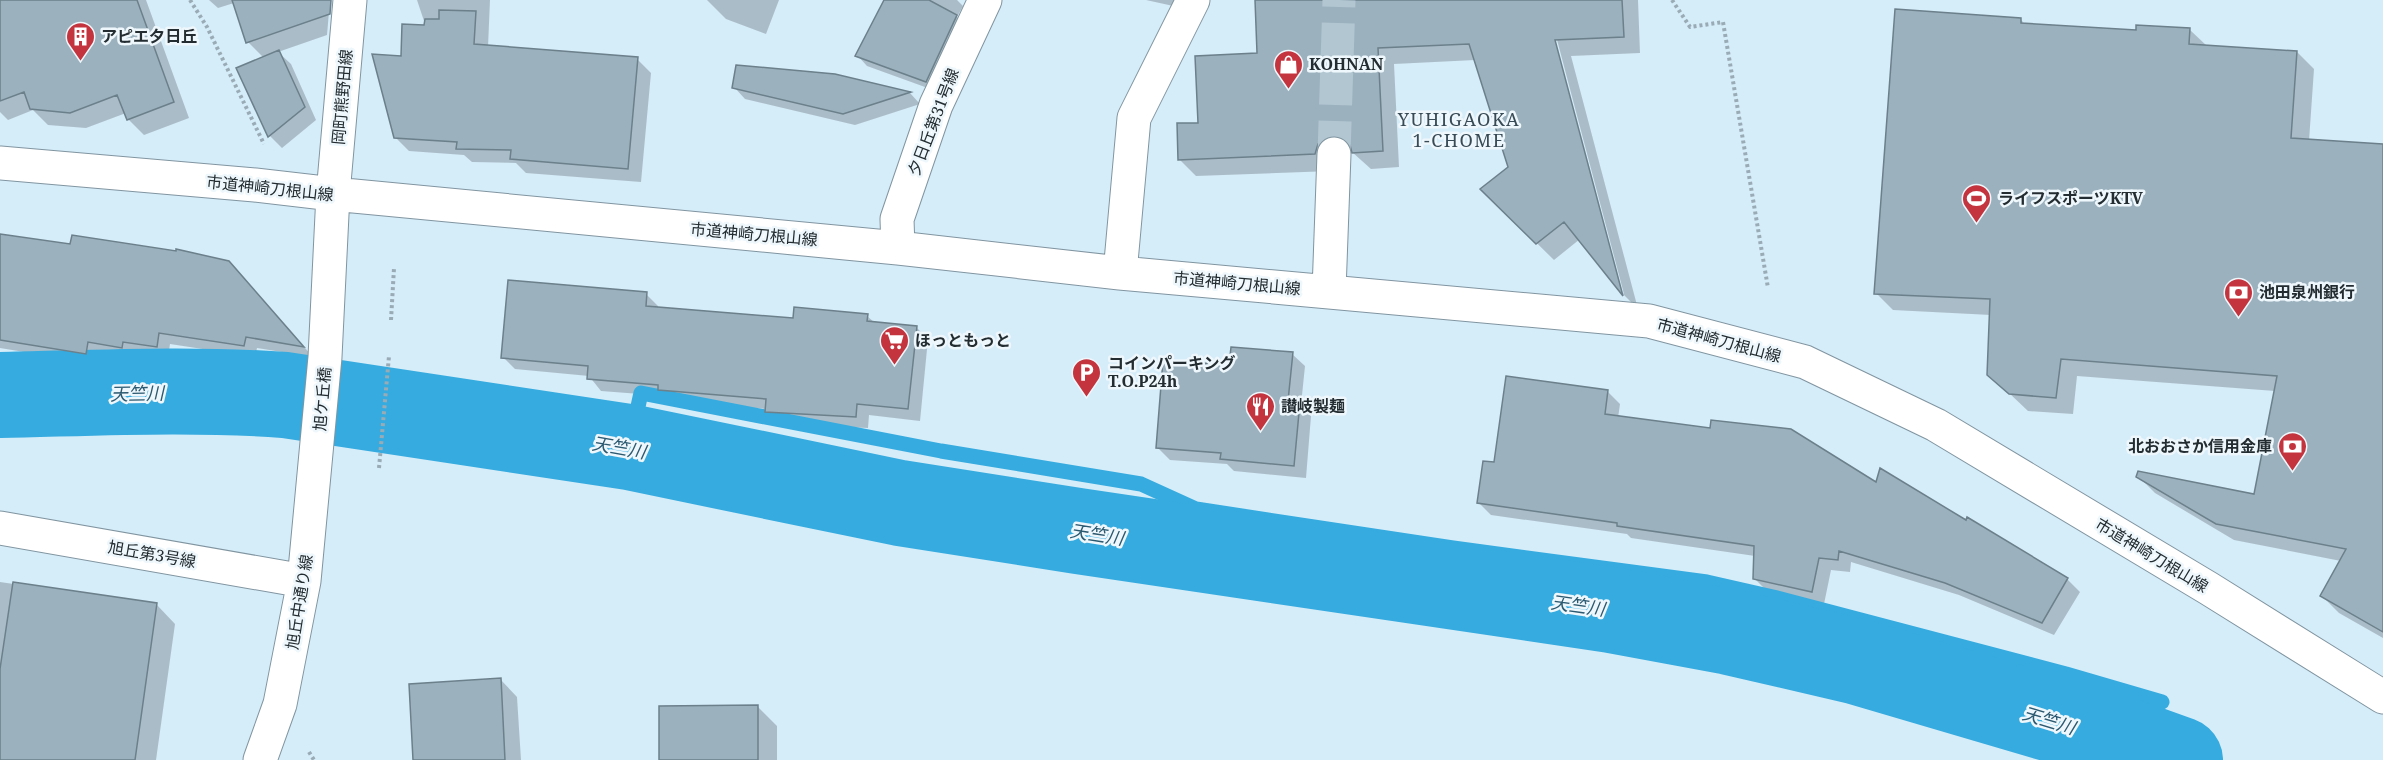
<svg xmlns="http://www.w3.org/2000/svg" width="2383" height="760" font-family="'Noto Serif','Noto Sans JP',serif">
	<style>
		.shadow { fill: #0003 }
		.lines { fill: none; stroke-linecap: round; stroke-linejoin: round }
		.stream { stroke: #36abdf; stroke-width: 15 }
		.river { stroke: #36abdf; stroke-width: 86 }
		.building { fill: #9bb1bd; stroke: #6b808b; stroke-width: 1.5 }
		.minor-tunnel { stroke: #b1c6d1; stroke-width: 33; stroke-dasharray: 33 16; stroke-linecap: butt }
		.minor-casing { stroke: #8095a0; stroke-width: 35 }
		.path { stroke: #99abb5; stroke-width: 4; stroke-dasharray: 3 3; stroke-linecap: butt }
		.minor { stroke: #fff; stroke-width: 33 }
		.labels { text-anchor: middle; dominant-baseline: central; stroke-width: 5; stroke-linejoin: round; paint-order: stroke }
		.poi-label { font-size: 16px; font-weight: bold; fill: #232c30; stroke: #eef7fc; text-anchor: start }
		.street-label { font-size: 16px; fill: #232c30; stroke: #eef7fc }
		.neighbourhood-label { font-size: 18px; letter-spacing: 1.5px; fill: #374a55; stroke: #eef7fc }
		.water-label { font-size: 18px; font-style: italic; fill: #2b5970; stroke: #eef7fc }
	</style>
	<rect width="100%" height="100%" fill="#d5ecf9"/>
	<!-- shadow -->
	<path class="shadow" d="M0 0H146L189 118 144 135 128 119 126 113 86 128 48 125 33 110 8 120 0 112Z
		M209 0H330L327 35 278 52 291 64 316 120 282 148 270 136 238 69 264 58 248 42 234 3 218 8Z
		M417 0H490L488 47 637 59 651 73 641 182 526 173 516 163 472 162 464 155 409 151 395 137 402 57 426 27Z
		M707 0H779L766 34 726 19Z
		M886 0H957L963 6 957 17 967 26 936 91 867 66 857 55Z
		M1146 0H1189L1187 9Z
		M1257 0H1638L1640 53 1571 56 1638 309 1621 292 1624 294 1555 32 1552 33 1580 239 1554 260 1482 189 1509 167 1475 60 1394 64 1399 167 1371 169 1352 152 1343 154 1332 171 1196 176 1179 159 1199 124 1259 54Z
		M2020 19 2026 25 2137 32 2190 30 2207 46 2297 52 2314 69 2309 141 2383 145V638L2339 613 2322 596 2341 561 2234 540 2155 493 2138 476 2256 496 2275 391 2077 376 2073 414 2028 411 1989 374 1991 315 1893 310 1876 293Z
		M835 75 910 93 920 104 855 125 745 99 734 87Z
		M0 234 240 274 313 357 257 348 255 357 170 344 168 357 134 352 133 358 99 352 97 364 0 348Z
		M646 294 658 306V309L794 319 867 316 875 323 916 327 928 339 920 421 869 415 868 428 779 424 767 412V409L672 402 666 396 601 391 589 376 515 369 503 357Z
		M1292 354 1305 366 1301 405 1311 416 1306 478 1234 471 1227 464 1170 460 1158 448 1230 366Z
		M1608 392 1620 404 1618 418 1876 484 1966 523 1968 519 2067 579 2080 592 2054 635 1959 595 1851 562 1850 572 1831 570 1824 604 1767 591 1754 578 1755 556 1631 538 1627 534 1491 515 1478 502 1496 464Z
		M0 582 157 605 175 624 156 760H0Z
		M501 680 517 697 521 760H414Z
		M758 707 777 726V760H660Z"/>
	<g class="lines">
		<!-- stream -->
		<path class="stream" d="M629 447 641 393 941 451 1141 484 1196 509 1453 548 1707 582 1773 597 2066 674 2162 702"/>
		<!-- river -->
		<path class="river" d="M0 395C95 393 190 388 285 395L629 447 900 503 1078 531 1611 610 1730 632 1855 661 2127 741 2180 760"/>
	</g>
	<!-- building -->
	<path class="building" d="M0 0H137L174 102 127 120 117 95 70 113 30 109 24 92 0 101Z
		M232 0H331L330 14 246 43Z
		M884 0H929L957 15 926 82 855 56Z
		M1255 0H1622L1624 37 1555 40 1623 296 1564 222 1536 244 1480 189 1508 167 1469 44 1378 48 1383 151 1352 153 1350 145 1344 138 1334 135 1326 137 1318 144 1315 154 1178 160 1177 123H1198L1195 56 1257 53Z
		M1895 9 2021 18V23L2136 30V25L2190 28 2189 44 2297 51 2291 138 2383 144V632L2320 596 2346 549 2216 524 2136 477 2138 471 2254 494 2277 376 2061 359 2056 398 2009 394 1987 375 1990 299 1874 294Z
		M439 10 476 11 474 44 638 57 628 169 510 159 511 150 456 149 457 142 394 138 372 54 401 56 402 24 424 25 425 19H439Z
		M279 50 305 107 268 137 236 68Z
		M736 65 835 74 911 92 843 114 732 88Z
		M0 234 70 244 72 235 176 251V249L229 261 304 347 246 337 244 346 159 333 157 347 123 342 122 348 88 342 86 354 0 340Z
		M508 280 647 292 646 306 793 318 794 307 868 314 867 321 917 326 908 409 857 404 856 417 765 412 766 399 658 390V385L587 379 588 366 501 358Z
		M1231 347 1293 352 1288 401 1300 402 1294 466 1220 459 1221 453 1156 448 1163 360 1229 365Z
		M1506 376 1608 390 1605 414 1710 428 1711 420 1791 429 1876 482 1880 468 1966 520 1967 517 2068 578 2042 623 1945 583 1839 551 1838 560 1819 558 1812 592 1753 579 1754 546 1617 526V523L1477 503 1483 461 1494 462Z
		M13 582 157 603 135 760H0V669Z
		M501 678 505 760H413L409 684Z
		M758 705V760H659V706Z"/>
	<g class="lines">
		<!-- minor-tunnel -->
		<path class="minor-tunnel" d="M1334 154 1339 0"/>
		<defs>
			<path id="minor" d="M0 163 255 185 333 194 898 248 1120 273 1649 321 1805 362 1936 425 2208 588 2383 697
				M898 248 897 219 936 105 985 0
				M1120 273 1134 118 1193 0
				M1329 291 1334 154
				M0 528 304 581
				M260 760 280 704 304 581 325 357 333 194 350 0"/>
		</defs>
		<!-- minor casing -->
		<use href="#minor" class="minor-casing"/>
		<!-- path -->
		<path class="path" d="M190 0 207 27 264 144
			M1672 0 1690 27 1723 22 1768 288
			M391 320 394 268
			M379 468 389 356
			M309 752 314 760"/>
		<!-- minor -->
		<use href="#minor" class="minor"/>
	</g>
	<!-- icons -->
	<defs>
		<symbol id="building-pin" viewBox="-11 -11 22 30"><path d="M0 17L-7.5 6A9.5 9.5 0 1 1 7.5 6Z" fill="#c4343f" stroke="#eef7fc"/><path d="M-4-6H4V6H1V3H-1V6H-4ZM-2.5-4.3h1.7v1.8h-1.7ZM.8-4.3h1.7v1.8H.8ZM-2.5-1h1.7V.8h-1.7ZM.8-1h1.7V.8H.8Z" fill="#fff"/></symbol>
		<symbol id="shop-pin" viewBox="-11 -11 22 30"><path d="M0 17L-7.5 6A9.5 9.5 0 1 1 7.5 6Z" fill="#c4343f" stroke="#eef7fc"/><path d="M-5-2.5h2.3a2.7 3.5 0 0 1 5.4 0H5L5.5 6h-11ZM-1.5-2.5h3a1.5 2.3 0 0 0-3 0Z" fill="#fff"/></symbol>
		<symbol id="stadium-pin" viewBox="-11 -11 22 30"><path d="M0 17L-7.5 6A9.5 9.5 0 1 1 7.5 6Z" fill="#c4343f" stroke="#eef7fc"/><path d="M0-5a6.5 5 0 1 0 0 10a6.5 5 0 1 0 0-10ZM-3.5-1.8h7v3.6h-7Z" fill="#fff"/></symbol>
		<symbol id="bank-pin" viewBox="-11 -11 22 30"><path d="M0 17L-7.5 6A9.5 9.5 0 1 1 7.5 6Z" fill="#c4343f" stroke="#eef7fc"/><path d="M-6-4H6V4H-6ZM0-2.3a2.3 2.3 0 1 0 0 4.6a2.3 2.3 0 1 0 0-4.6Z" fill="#fff"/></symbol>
		<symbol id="supermarket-pin" viewBox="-11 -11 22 30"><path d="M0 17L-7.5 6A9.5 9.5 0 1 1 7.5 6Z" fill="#c4343f" stroke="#eef7fc"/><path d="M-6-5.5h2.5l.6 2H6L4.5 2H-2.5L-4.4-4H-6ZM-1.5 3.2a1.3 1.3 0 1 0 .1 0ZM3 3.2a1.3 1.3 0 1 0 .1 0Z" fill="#fff"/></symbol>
		<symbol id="parking-pin" viewBox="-11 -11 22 30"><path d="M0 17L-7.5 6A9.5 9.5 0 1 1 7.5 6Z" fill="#c4343f" stroke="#eef7fc"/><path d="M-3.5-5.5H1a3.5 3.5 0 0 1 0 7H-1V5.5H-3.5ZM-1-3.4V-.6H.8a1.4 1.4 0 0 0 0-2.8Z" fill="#fff"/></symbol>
		<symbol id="restaurant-pin" viewBox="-11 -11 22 30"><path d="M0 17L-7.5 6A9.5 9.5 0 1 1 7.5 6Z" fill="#c4343f" stroke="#eef7fc"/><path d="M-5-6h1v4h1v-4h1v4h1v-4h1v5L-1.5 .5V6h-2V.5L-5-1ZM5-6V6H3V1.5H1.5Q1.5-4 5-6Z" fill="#fff"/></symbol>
	</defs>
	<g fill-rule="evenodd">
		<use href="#building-pin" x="64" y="20" width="33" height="45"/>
		<use href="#shop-pin" x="1272" y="48" width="33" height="45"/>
		<use href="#stadium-pin" x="1960" y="182" width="33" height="45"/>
		<use href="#bank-pin" x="2222" y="276" width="33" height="45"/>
		<use href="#supermarket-pin" x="878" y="324" width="33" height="45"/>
		<use href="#parking-pin" x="1070" y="356" width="33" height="45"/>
		<use href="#restaurant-pin" x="1244" y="390" width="33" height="45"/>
		<use href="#bank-pin" x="2276" y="430" width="33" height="45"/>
	</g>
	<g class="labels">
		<!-- poi labels -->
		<g class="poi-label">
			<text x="101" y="36">アピエ夕日丘</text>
			<text x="1309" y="64">KOHNAN</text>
			<text x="1998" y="198">ライフスポーツKTV</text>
			<text x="2259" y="292">池田泉州銀行</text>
			<text x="915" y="340">ほっともっと</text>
			<text x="1108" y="363">コインパーキング<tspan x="1108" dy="18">T.O.P24h</tspan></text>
			<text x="1281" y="406">讃岐製麺</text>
			<text x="2272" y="446" text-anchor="end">北おおさか信用金庫</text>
		</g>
		<!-- street labels -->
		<g class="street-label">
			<text transform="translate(342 97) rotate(-85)">岡町熊野田線</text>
			<text transform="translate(933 122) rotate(-69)">夕日丘第31号線</text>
			<text transform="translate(270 188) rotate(6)">市道神崎刀根山線</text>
			<text transform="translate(754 234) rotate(5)">市道神崎刀根山線</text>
			<text transform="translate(1237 283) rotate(5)">市道神崎刀根山線</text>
			<text transform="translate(1719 340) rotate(15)">市道神崎刀根山線</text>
			<text transform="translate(322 399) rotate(-85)">旭ケ丘橋</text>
			<text transform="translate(152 554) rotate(10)">旭丘第3号線</text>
			<text transform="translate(2152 555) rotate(31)">市道神崎刀根山線</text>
			<text transform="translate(299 602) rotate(-81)">旭丘中通り線</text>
		</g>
		<!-- neighbourhood labels -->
		<g class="neighbourhood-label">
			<text x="1459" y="119">YUHIGAOKA<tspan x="1459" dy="21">1-CHOME</tspan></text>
		</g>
		<!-- water labels -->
		<g class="water-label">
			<text transform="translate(137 393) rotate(-1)">天竺川</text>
			<text transform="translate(619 447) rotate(10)">天竺川</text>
			<text transform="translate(1097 534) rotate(9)">天竺川</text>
			<text transform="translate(1578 605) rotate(8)">天竺川</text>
			<text transform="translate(2049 720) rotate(17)">天竺川</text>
		</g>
	</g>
</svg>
